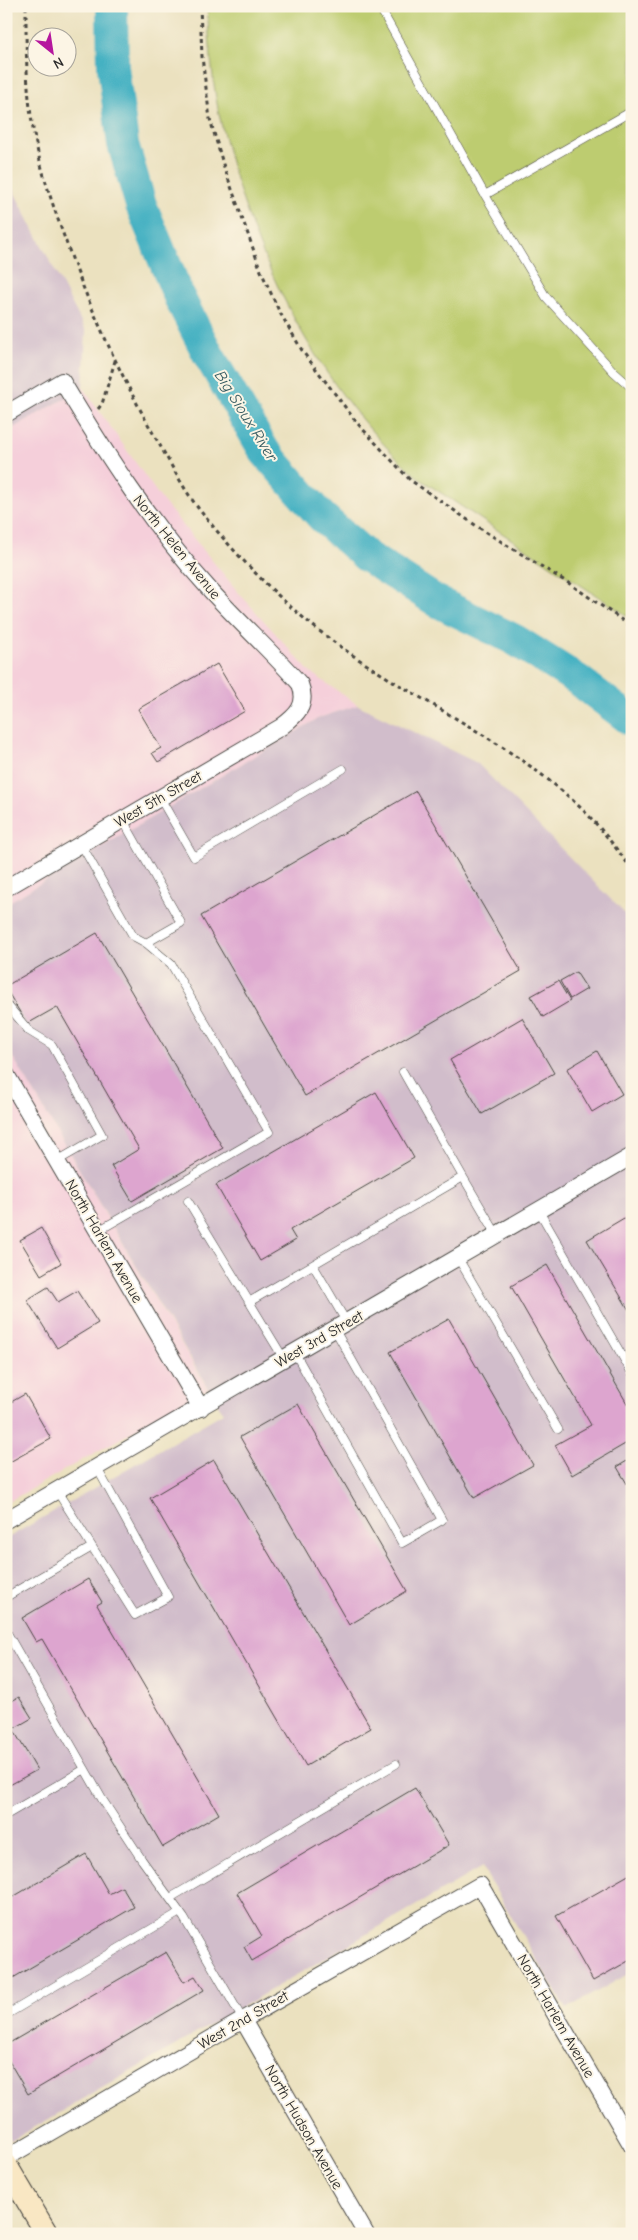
<svg xmlns="http://www.w3.org/2000/svg" width="638" height="2240" font-family="'Comic Neue',sans-serif">
	<style>
		.built { fill: #f5cfda }
		.industrial { fill: #d1bdcb }
		.green { fill: #bdcc6f; stroke: #747c4d }
		.lines { fill: none; stroke-linecap: round; stroke-linejoin: round }
		.river { stroke: #44b1c2; stroke-width: 32 }
		.building { fill: #dda5cf }
		.service-casing { stroke: #484641; stroke-width: 9 }
		.minor-casing { stroke: #484641; stroke-width: 18 }
		.secondary-casing { stroke: #484641; stroke-width: 24 }
		.path { stroke: #484641; stroke-width: 3; stroke-dasharray: 4 4; stroke-linecap: butt }
		.service { stroke: #fff; stroke-width: 8 }
		.minor { stroke: #fff; stroke-width: 16 }
		.secondary { stroke: #f9e7c3; stroke-width: 22 }
		.labels { text-anchor: middle; dominant-baseline: central; stroke-width: 4; stroke-linejoin: round; paint-order: stroke }
		.street-label { font-size: 15px; fill: #2b2b2b; stroke: #fcf5e5 }
		.water-label { font-size: 16px; font-style: italic; fill: #345a60; stroke: #fcf5e5 }
	</style>
	<rect width="100%" height="100%" fill="#fcf5e5"/>
	<filter id="ink" filterUnits="userSpaceOnUse"><feTurbulence type="fractalNoise" baseFrequency=".02" numOctaves="2"/><feDisplacementMap in="SourceGraphic" scale="10" xChannelSelector="R" yChannelSelector="G"/><feConvolveMatrix kernelMatrix="1 2 1 2 8 2 1 2 1" color-interpolation-filters="sRGB"/></filter>
	<filter id="wash" filterUnits="userSpaceOnUse"><feTurbulence type="fractalNoise" baseFrequency=".0096" numOctaves="4" result="noise"/><feDisplacementMap in="SourceGraphic" scale="20" xChannelSelector="R" yChannelSelector="G"/><feGaussianBlur stdDeviation="1.12" result="paint"/><feColorMatrix in="noise" values="0 0 0 0 0 0 0 0 0 0 0 0 0 0 0 0 0 1.4 0 .05"/><feComposite in="paint" operator="in"/></filter>
	<g filter="url(#wash)">
		<rect width="100%" height="100%" fill="#ebe1bf"/>
		<!-- built -->
		<path class="built" d="M83 388 162 500 239 593 309 671 358 705 319 718 6 904V432Z
			M6 1045 208 1389 6 1503Z"/>
		<!-- industrial -->
		<path class="industrial" d="M6 176 86 331 83 388 6 432Z
			M358 705 477 763 632 921V1972L566 2009 482 1867 11 2141 6 2132V1539L223 1413 6 1045V904L319 718Z"/>
		<!-- green -->
		<path class="green" d="M207 6H632V619L420 479C319 392 252 256 222 127 212 87 210 47 207 6Z"/>
		<g class="lines">
			<!-- river -->
			<path class="river" d="M112 6 113 67 123 144 141 205 180 299 208 354 265 452 322 517 366 556 438 602 515 640 578 680 632 721"/>
		</g>
		<g id="blocks">
			<!-- building -->
			<path class="building" d="M217 664 245 711 158 762 152 753 161 748 138 709Z
				M416 791 521 971 305 1096 201 916Z
				M97 933 223 1148 132 1201 111 1166 139 1149 57 1007 27 1024 6 989V986Z
				M576 972 587 989 570 999 560 981Z
				M558 981 570 1001 543 1017 531 996Z
				M522 1018 554 1073 482 1114 450 1060Z
				M597 1051 622 1094 592 1112 567 1069Z
				M376 1092 414 1158 290 1230 296 1240 260 1261 216 1185Z
				M624 1218 632 1230V1315L587 1240Z
				M41 1228 61 1263 41 1275 20 1240Z
				M547 1265 632 1412V1440L572 1475 555 1445 591 1425 511 1286Z
				M48 1287 58 1302 77 1291 98 1323 57 1348 27 1300Z
				M449 1319 533 1465 474 1498 390 1352Z
				M25 1394 51 1439 6 1464V1405Z
				M298 1404 407 1591 349 1625 240 1437Z
				M632 1458V1492L617 1467Z
				M214 1460 371 1728 306 1766 150 1498Z
				M88 1579 102 1602 97 1605 219 1814 163 1847 42 1639 36 1642 22 1618Z
				M19 1697 32 1718 13 1729 37 1770 6 1787V1704Z
				M415 1788 449 1845 252 1961 244 1947 262 1936 237 1893Z
				M86 1854 109 1894 122 1887 134 1907 6 1982V1901Z
				M632 1873V1959L593 1981 556 1916Z
				M166 1952 184 1982 195 1976 204 1990 28 2094 6 2056V2045Z"/>
		</g>
	</g>
	<g filter="url(#ink)">
		<use href="#blocks" fill-opacity="0" stroke="#484641" stroke-width="1"/>
		<g class="lines">
			<defs>
				<path id="service" d="M379 6 485 195 546 297 614 372 632 388
					M485 195 632 111
					M160 798 194 857 343 769
					M123 820 181 923 146 943
					M81 844 133 936 146 943 171 964 269 1132 98 1231
					M6 1008 9 1007 29 1031 52 1045 102 1135 57 1161
					M403 1072 463 1177
					M188 1201 284 1359
					M539 1211 632 1373
					M458 1258 558 1429
					M313 1265 347 1323
					M249 1302 463 1177 497 1235
					M295 1353 402 1543 442 1520 335 1330
					M57 1491 135 1615 168 1597 97 1468
					M6 1597 92 1547
					M6 1631 102 1799 142 1860 184 1918 243 2020
					M6 1815 85 1769
					M170 1898 396 1764
					M6 2015 180 1912"/>
				<path id="minor" d="M6 414 62 381C106 455 153 527 211 591 240 623 272 652 300 684 308 705 297 715 281 727L6 888
					M6 1074 201 1408
					M6 1520 632 1156
					M243 2020 366 2234
					M6 2158 243 2020 480 1885 632 2146"/>
				<path id="secondary" d="M6 2165 47 2234"/>
			</defs>
			<!-- service casing -->
			<use href="#service" class="service-casing"/>
			<!-- minor casing -->
			<use href="#minor" class="minor-casing"/>
			<!-- secondary casing -->
			<use href="#secondary" class="secondary-casing"/>
			<!-- path -->
			<path class="path" d="M26 6C26 49 26 92 34 134 42 177 58 220 73 261 97 324 125 384 158 442 172 466 185 492 202 513 241 561 287 608 338 645 417 702 516 743 586 813 603 830 617 850 632 869
				M200 6 202 57 210 119 223 164 261 271 279 311 303 352 358 424 410 480 484 531 570 584 632 627
				M98 409 102 404 115 361"/>
			<!-- service -->
			<use href="#service" class="service"/>
			<!-- minor -->
			<use href="#minor" class="minor"/>
			<!-- secondary -->
			<use href="#secondary" class="secondary"/>
		</g>
	</g>
	<g class="labels">
		<!-- street labels -->
		<g class="street-label">
			<text transform="translate(177 547) rotate(51)">North Helen Avenue</text>
			<text transform="translate(158 799) rotate(-30)">West 5th Street</text>
			<text transform="translate(104 1241) rotate(60)">North Harlem Avenue</text>
			<text transform="translate(319 1339) rotate(-30)">West 3rd Street</text>
			<text transform="translate(556 2016) rotate(60)">North Harlem Avenue</text>
			<text transform="translate(243 2020) rotate(-30)">West 2nd Street</text>
			<text transform="translate(304 2127) rotate(60)">North Hudson Avenue</text>
		</g>
		<!-- water labels -->
		<g class="water-label">
			<text transform="translate(246 416) rotate(58)">Big Sioux River</text>
		</g>
	</g>
	<!-- margin -->
	<rect width="638" height="2240" fill="none" stroke="#fcf5e5" stroke-width="25"/>
	<!-- north arrow -->
	<g transform="translate(52 52) rotate(150)"><circle r="24" fill="#fcf5e5" stroke="#a8a49b"/>
	<path d="M0-4L9 19L0 12L-9 19Z" fill="#b5179e"/>
	<text y="-8" font-size="14" font-weight="bold" text-anchor="middle" fill="#2b2b2b">N</text>
	</g>
</svg>
